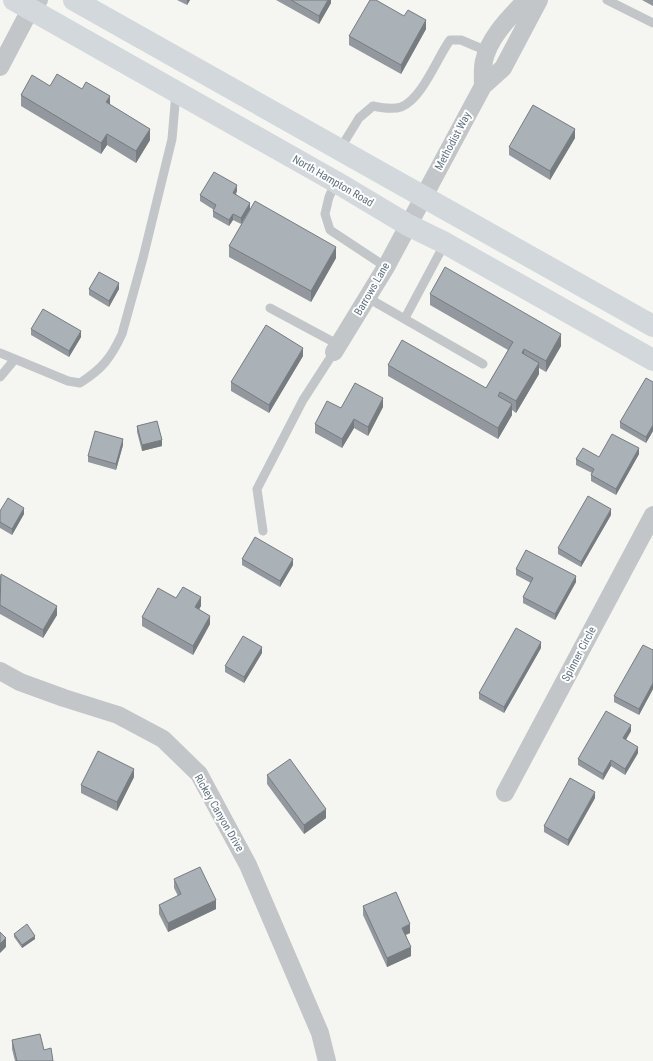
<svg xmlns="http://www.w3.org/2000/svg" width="653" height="1061" font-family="'Roboto Condensed',sans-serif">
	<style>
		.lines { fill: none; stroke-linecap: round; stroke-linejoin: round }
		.service { stroke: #c2c6c9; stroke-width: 9 }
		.minor { stroke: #c2c6c9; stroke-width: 18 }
		.secondary { stroke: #d3d8dc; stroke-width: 22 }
		.wall { fill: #92989d }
		.shaded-wall { fill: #777c80 }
		.building { fill: #aab1b7; stroke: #777c80 }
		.labels { text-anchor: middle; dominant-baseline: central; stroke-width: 4; stroke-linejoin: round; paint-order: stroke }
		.street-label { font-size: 11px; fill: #627383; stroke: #fff }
	</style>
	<rect width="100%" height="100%" fill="#f5f5f1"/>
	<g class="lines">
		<!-- service -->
		<path class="service" d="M607 0 653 23
			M340 149 359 118 373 106C382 108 392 110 401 107 422 99 437 58 450 40H461L487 51
			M336 182 329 197 325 214 330 230 386 267
			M368 298 483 364
			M270 308 339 345
			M405 318 445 243
			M0 353 68 381 80 383C102 369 111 358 122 334L143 258 172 139 176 93
			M0 377 15 359
			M263 531 257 489 303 400 334 352"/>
		<!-- minor -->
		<path class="minor" d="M0 67 30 10 39 0
			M483 86C483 78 482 69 484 61 489 37 510 17 526 0
			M334 352 386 267 483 86 503 68 539 0
			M0 671 20 682 64 698 118 715 163 739 199 774 248 865 320 1033 327 1061
			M505 793 653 515"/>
		<!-- secondary -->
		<path class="secondary" d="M14 0 336 182 408 225 445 243 653 360
			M74 0 653 326"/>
	</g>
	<!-- wall -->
	<path class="wall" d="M177 0H190L187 5Z
		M276 0H331V3L319 24Z
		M642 0H653V6Z
		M404 16 426 29 401 74 349 45V36Z
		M50 86 82 89 110 105 150 140 136 163 107 145 101 154 21 106V95Z
		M575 138 550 180 509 155V147Z
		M237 191 236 194 250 209 241 224 233 220 229 226 213 217V211L214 210 200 201V195Z
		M229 246 336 258 311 302 229 257Z
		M89 289H119L109 307 89 295Z
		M430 294 561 346 546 372 539 368V374L516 413 512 410V415L498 439 388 376V365L486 388 508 350 430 305Z
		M31 329 81 337 69 357 31 335Z
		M303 356 269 413 231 391V382Z
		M653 382V431L646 443 620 428V422Z
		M383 407 368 436 354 428 342 448 315 433V424L341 408Z
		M137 426 162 446 142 451 137 432Z
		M123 445 116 470 88 462V456Z
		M639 454 616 495 591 481V475L592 473 576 465V459Z
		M0 511 24 514 12 535 0 528Z
		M611 515 581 567 558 554V548Z
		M242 559 293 565 280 587 242 565Z
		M516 569 576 582 555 620 523 603V597L531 583 516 575Z
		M0 575 57 615 43 638 0 614Z
		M176 598 201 606 199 609 210 624 193 655 142 626V617Z
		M541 648 504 713 479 699V693Z
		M653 650V689L639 715 614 702V696Z
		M262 653 244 683 225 672V666Z
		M631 731 626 740 638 753 625 775 611 766 603 780 578 765V759Z
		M267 775 326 818 304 834 267 784Z
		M134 777 117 811 81 793V785Z
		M595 798 568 846 544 832V826Z
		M174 879 216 909 168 932 159 914V905L178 896 174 888Z
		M363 906 410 933 406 935 411 956 387 967 363 915Z
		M14 934 35 939 22 948 14 937Z
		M12 1040 44 1050 53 1061H15L12 1049Z"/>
	<!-- shaded-wall -->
	<path class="shaded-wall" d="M187 0H190L187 5Z
		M328 0H331V3L319 24V16Z
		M426 20V29L401 74V65Z
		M110 96V108L106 102Z
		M150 129V140L136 163V151Z
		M575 129V138L550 180V171Z
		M107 134V145L101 154V143Z
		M237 185V191L233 199V193Z
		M250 203V209L241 224V218Z
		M233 214V220L229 226V220Z
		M336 247V258L311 302V291Z
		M119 283V289L109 307V301Z
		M81 331V337L69 357V351Z
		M561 334V346L546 372V361Z
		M303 348V356L269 413V405Z
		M524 349V360L522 353Z
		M539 363V374L516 413V401Z
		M383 398V407L368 436V427Z
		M512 404V415L498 439V428Z
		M354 419V428L342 448V439Z
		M653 425V431L646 443V437Z
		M123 439V445L116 470V464Z
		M162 440V446L142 451V445Z
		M639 448V454L616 495V489Z
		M24 508V514L12 535V529Z
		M611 509V515L581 567V562Z
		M293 559V565L280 587V581Z
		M576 576V582L555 620V614Z
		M201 597V606L195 616V607Z
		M57 606V615L43 638V630Z
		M210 616V624L193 655V646Z
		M541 642V648L504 713V707Z
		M262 647V653L244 683V677Z
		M653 683V689L639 715V709Z
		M631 725V731L623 744V738Z
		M638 747V753L625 775V769Z
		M611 760V766L603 780V774Z
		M134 769V777L117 811V802Z
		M595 792V798L568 846V840Z
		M326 809V818L304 834V825Z
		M216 900V909L168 932V923Z
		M410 924V933L402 936V928Z
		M35 936V939L22 948V945Z
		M6 938V947L0 953V944Z
		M411 947V956L387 967V958Z"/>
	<!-- building -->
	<path class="building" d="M291 0H328L319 16Z
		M370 0H376L404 16 408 10 426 20 401 65 349 36Z
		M57 74 82 89 86 82 110 96 106 102 150 129 136 151 107 134 101 143 21 95 32 75 50 86Z
		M533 105 575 129 550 171 509 147Z
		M214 172 237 185 233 193 250 203 241 218 233 214 229 220 213 211 216 205 200 195Z
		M255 201 336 247 311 291 229 246Z
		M445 267 561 334 546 361 524 349 522 353 539 363 516 401 500 392 498 396 512 404 498 428 388 365 402 340 486 388 513 342 430 294Z
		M99 272 119 283 109 301 89 289Z
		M43 309 81 331 69 351 31 329Z
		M266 325 303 348 269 405 231 382Z
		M646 378 653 382V425L646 437 620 422Z
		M355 383 383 398 368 427 354 419 342 439 315 424 327 401 341 408Z
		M157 421 162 440 142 445 137 426Z
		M95 431 123 439 116 464 88 456Z
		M612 434 639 448 616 489 591 475 594 469 576 459 583 448 599 457Z
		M588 496 611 509 581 562 558 548Z
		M8 498 24 508 12 529 0 522V511Z
		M255 537 293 559 280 581 242 559Z
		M526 550 576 576 555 614 523 597 533 578 516 569Z
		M1 574 57 606 43 630 0 605Z
		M183 587 201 597 195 607 210 616 193 646 142 617 158 588 176 598Z
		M516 628 541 642 504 707 479 693Z
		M243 636 262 647 244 677 225 666Z
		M643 645 653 650V683L639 709 614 696Z
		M606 711 631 725 623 738 638 747 625 769 611 760 603 774 578 759Z
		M98 751 134 769 117 802 81 785Z
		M290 759 326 809 304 825 267 775Z
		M570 778 595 792 568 840 544 826Z
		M200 867 216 900 168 923 159 905 181 894 174 879Z
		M396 892 410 924 402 928 411 947 387 958 363 906Z
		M27 924 35 936 22 945 14 934Z
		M0 932 6 938 0 944Z
		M40 1034 44 1050 51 1048 53 1061H17L12 1040Z"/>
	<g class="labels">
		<!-- street labels -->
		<g class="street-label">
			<text transform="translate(453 141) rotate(-62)">Methodist Way</text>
			<text transform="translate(333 181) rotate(30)">North Hampton Road</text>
			<text transform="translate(372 289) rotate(-60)">Barrows Lane</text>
			<text transform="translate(579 654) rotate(-62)">Spinner Circle</text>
			<text transform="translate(219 813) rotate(60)">Rickey Canyon Drive</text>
		</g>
	</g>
</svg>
